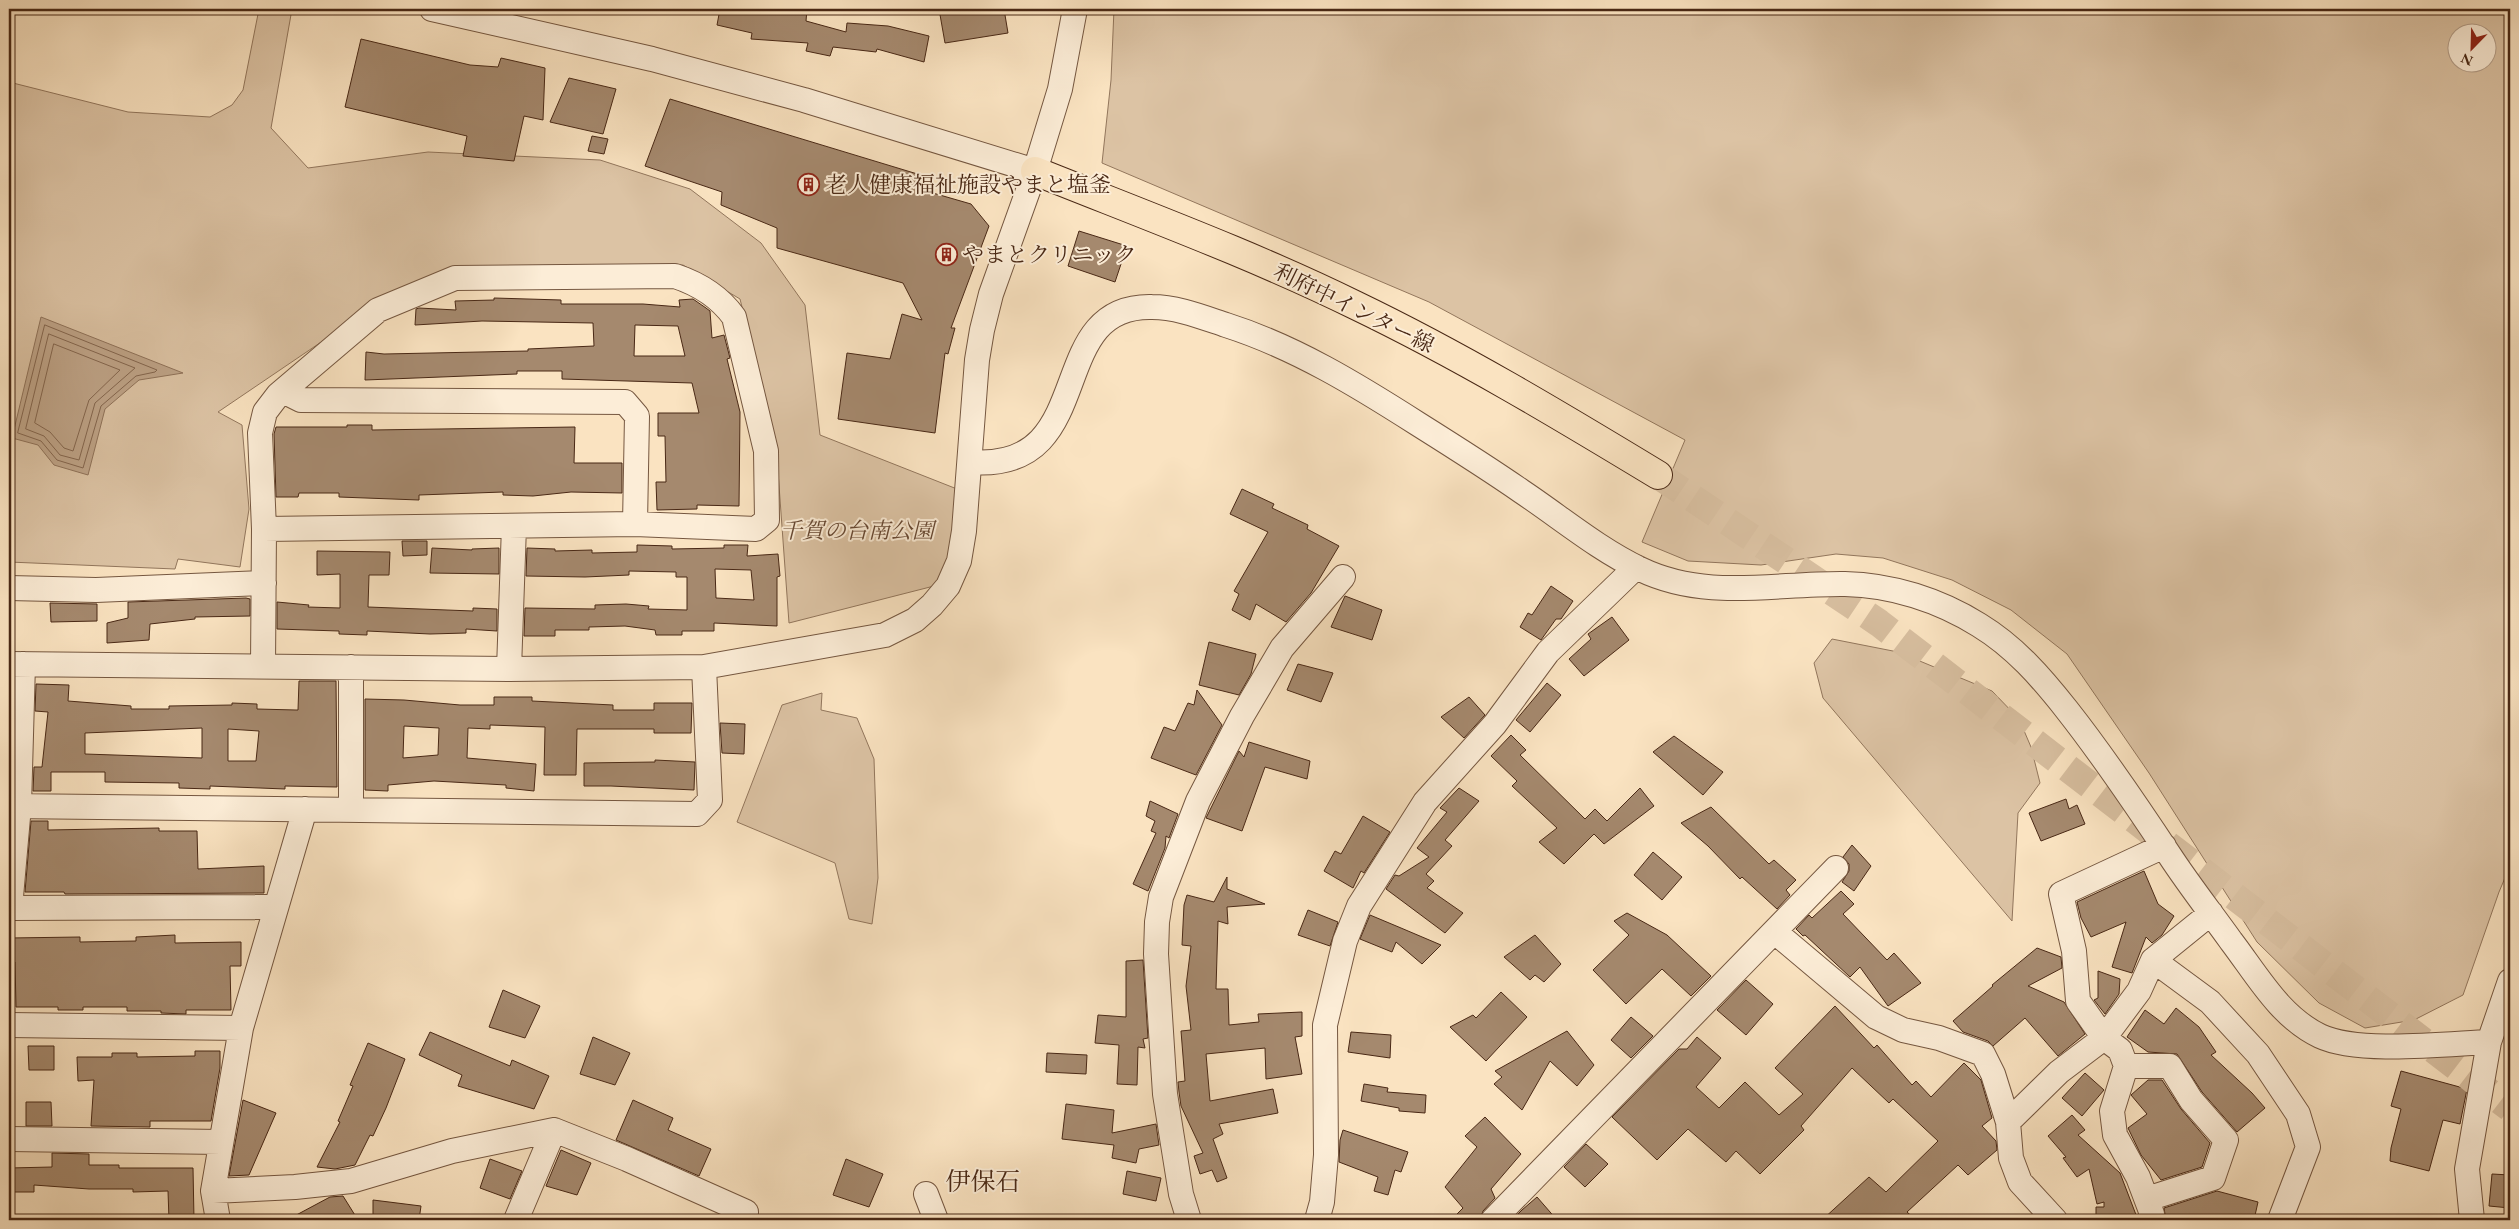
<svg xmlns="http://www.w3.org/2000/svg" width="2519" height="1229" font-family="'EB Garamond','Noto Serif JP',serif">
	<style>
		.green { fill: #dcc3a4; stroke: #92765c; fill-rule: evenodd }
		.water { fill: #bea387; stroke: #8f7259 }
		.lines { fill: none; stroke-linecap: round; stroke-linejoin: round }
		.shore { stroke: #84664e; stroke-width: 1 }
		.building { fill: #a5896e; stroke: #492815; fill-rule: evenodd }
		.major-tunnel { stroke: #d7be9f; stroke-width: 28; stroke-dasharray: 28 14; stroke-linecap: butt }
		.minor-casing { stroke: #755740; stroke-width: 26 }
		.major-casing { stroke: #492815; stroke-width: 30 }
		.minor { stroke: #fcedd7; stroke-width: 24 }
		.major { stroke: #fae3c1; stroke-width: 28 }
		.labels { text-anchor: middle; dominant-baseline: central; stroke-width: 4; stroke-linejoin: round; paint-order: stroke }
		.poi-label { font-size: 22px; fill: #492815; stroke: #fcedd7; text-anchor: start }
		.street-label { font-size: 22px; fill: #492815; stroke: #fcedd7 }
		.park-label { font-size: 22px; font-style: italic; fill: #664732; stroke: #fcedd7 }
		.quarter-label { font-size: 25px; fill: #492815; stroke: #fcedd7 }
	</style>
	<rect width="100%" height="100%" fill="#fae3c1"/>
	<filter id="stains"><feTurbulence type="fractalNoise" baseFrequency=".004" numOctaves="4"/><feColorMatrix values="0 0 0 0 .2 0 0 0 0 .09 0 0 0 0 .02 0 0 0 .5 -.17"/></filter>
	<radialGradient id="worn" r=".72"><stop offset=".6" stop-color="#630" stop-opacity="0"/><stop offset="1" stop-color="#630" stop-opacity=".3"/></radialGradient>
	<!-- green -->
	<path class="green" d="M259 9H292L271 128 308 168 428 152 600 160 690 189 761 243 805 305 820 435 957 489 950 563 934 586 789 623 776 444 740 299 683 265 441 271 336 332 218 412 242 425 249 509 240 567 178 559 175 569 9 562V82L128 112 210 117 232 105 243 90Z
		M1114 9H2510V866L2499 892 2463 995 2414 1020 2365 1028 2319 1003 2257 942 2149 773 2067 654 2011 610 1952 580 1883 558 1836 554 1761 565 1688 561 1642 542 1685 440 1429 302 1102 163 1111 80ZM2456 32H2486V62H2456Z
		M1832 639 1898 652 1992 691 2019 719 2031 747 2040 783 2018 813 2012 921 1823 698 1814 663Z
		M822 693 821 710 857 718 874 759 878 878 872 924 849 919 835 863 737 822 782 705Z"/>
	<!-- water -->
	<path class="water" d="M41 317 183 373 139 380 105 409 88 475 54 465 38 445 12 438Z"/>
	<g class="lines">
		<!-- shore -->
		<path class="shore" d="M45 325 157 370 155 372 136 376 101 406 83 468 57 460 41 441 18 433Z
			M49 334 135 368 95 403 79 460 60 455 44 436 26 429Z
			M54 344 120 370 89 400 73 451 64 448 50 432 35 423Z"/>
	</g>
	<!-- building -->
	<path class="building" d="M720 9H807L806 21 846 32 847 23 888 26 929 36 924 62 877 49 876 52 833 47 830 56 806 51 808 43 751 39 752 33 717 25Z
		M939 9H1004L1008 33 945 43Z
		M361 39 470 65 498 67 501 58 545 68 543 120 524 116 514 161 463 156 467 136 345 107Z
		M569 78 616 89 603 134 550 122Z
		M670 99 924 176 919 189 971 204 989 226 951 328H955L948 354 945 353 935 433 838 419 847 353 890 359 902 314 922 320 903 283 777 248V228L721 205 722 192 645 166Z
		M592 136 608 139 604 154 588 151Z
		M1079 231 1127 246 1115 282 1068 266Z
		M494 298 561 300V304H643L680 307 679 300 693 299 706 308 710 311 712 338 724 335 730 358 727 359 740 412 739 506 697 505V509L657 510 656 482H666L665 436H658V413H699L692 383 562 379V371H517V374L365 380 366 352 384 354 528 351V349L594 346 593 323 482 321 415 325 416 309 419 308 456 310 455 301 494 300ZM635 325 678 326 685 356H634Z
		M347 425H372V430L575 427 574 463H622V493L571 492 533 496 503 495V492L419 495V500L339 497V493H299L298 497H276L274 434 276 427H347Z
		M1242 489 1274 504 1272 508 1308 525 1307 529 1339 546 1311 593 1286 622 1256 604 1250 620 1232 610 1239 594 1234 591 1268 532 1230 514Z
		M402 541H427V555L403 556Z
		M637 545 672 546V549L724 548V545H748L747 556 778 554 780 576 777 577V626L714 623V631H682V635H656L655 630 625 626 589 627V630H555V636H524L525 608 595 609V605L626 604 649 606 648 609 687 610V577H676V572L629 571V575L585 577 526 576 527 548 555 549V551L592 550V553L637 552ZM715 569 751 570 754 600 716 598Z
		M432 548 472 550V549L499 548V574L430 573Z
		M317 551 390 552 389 575H369L368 607 473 611V608L497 609V631L466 629V633L430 634 367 631V635L339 634V631L277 629V602L309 605 308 607 340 608V574L317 575Z
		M1551 586 1573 601 1561 619H1556L1541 640 1520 627 1528 613 1532 615Z
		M1345 596 1382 610 1372 640 1331 627Z
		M246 598 250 599V616L195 617V619L150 624 149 640 107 643V623L128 618V602Z
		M50 603 97 604V621L51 622Z
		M1612 617 1629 640 1584 676 1569 659 1591 639 1588 634Z
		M1209 642 1256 654 1251 674 1239 695 1199 685Z
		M1298 664 1333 673 1321 702 1287 690Z
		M299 681H336L337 787 285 786V789L210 786V789L179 788V783L105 782V772H51V791H33L34 767H42L48 712 35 711 36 684 69 685 68 701 131 706V709H169V706L232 705V703L257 704V709L296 710H298ZM202 728V758L85 754V733ZM228 729 259 731 256 761H228Z
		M1547 683 1561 695 1530 732 1516 720Z
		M1197 690 1222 725 1196 775 1151 758 1164 727 1175 731 1188 703 1194 705Z
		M494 697H532V701L613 705V710H654V703H692L691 733H654V729H577L576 775H544L545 727 490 725V729L468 728 467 758 536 764 534 791 506 788V785L434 781 388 785V791L365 790V699L404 700 460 705H494ZM404 726 439 728 438 755 403 758Z
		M1469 697 1485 715 1464 738 1441 717Z
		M720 723 745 724 744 754 722 753Z
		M1511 735 1526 750 1520 755 1585 819 1595 809 1607 821 1640 788 1654 806 1604 844 1594 834 1564 864 1539 842 1557 828 1512 786 1517 781 1491 756Z
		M1674 736 1723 772 1703 795 1653 752Z
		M1249 742 1310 761 1307 779 1265 767 1242 831 1206 818 1239 751 1244 757Z
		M655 760 695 762 694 790 611 786H584V763L655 762Z
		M1459 788 1479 801 1445 840 1452 846 1426 874 1434 881 1427 888 1463 913 1445 933 1386 889 1395 875 1399 876 1429 857 1417 848 1447 812 1440 808Z
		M2066 799 2069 809 2077 805 2085 824 2041 841 2029 813Z
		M1150 801 1178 814 1169 838 1166 836 1165 848 1148 891 1133 884 1156 833 1151 831 1155 821 1146 816Z
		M1711 807 1769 864 1774 860 1796 880 1786 890 1790 895 1777 909 1742 877 1740 879 1708 846 1681 823Z
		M1363 816 1390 832 1364 873 1361 871 1353 888 1324 871 1335 851 1341 854Z
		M31 821H48V830L159 828V831H197L198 869 264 866V893L65 894 64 892H25Z
		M1852 845 1871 866 1854 891 1842 882 1849 871V864L1843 857Z
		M1653 852 1682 877 1662 900 1634 875Z
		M2144 871 2158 904 2174 916 2162 935 2152 943 2146 937 2132 973 2112 967 2126 922 2091 937 2081 918 2077 902Z
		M1227 877V889L1265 904 1227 907 1228 924 1218 921 1216 989H1228L1229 1025 1259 1022 1258 1014 1302 1012V1036L1295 1037 1302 1074 1266 1079 1265 1048 1206 1054 1210 1101 1273 1089 1278 1113 1219 1124 1223 1134 1213 1139 1227 1178 1217 1182 1212 1170 1200 1174 1194 1156 1203 1153 1181 1106 1179 1092 1178 1082 1185 1081 1181 1031 1191 1030 1186 986 1191 946 1182 945 1184 905 1187 895 1214 902Z
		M1841 891 1854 904 1843 914 1887 960 1894 953 1921 983 1888 1006 1860 967 1850 977 1805 935 1803 936 1796 929 1809 915 1812 918Z
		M1308 910 1338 922 1330 946 1298 935Z
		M1627 913 1667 935 1711 976 1691 996 1662 969 1626 1004 1593 970 1629 935 1614 921Z
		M1370 915 1401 928 1441 945 1422 964 1396 942 1392 952 1360 939Z
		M175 935V943L241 942V966H230L231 1010H186V1014L161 1013V1011H127V1007H83V1010H58V1007H16L15 962H9V938L80 937V942L136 941V937Z
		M1535 935 1561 964 1544 982 1535 975 1530 980 1504 957Z
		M2037 948 2061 957 2062 968 2028 986 2064 1002 2085 1034 2058 1056 2025 1018 1993 1046 1988 1041 1963 1032 1953 1021 1993 986 1992 985Z
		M1143 960 1148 1038 1143 1039 1145 1048 1138 1047 1137 1085 1117 1084 1119 1045 1095 1043 1098 1015 1126 1017V961Z
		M2098 971 2120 979 2119 994 2105 1014 2094 1000 2098 998Z
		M1746 980 1773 1004 1746 1035 1717 1010Z
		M503 990 540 1006 525 1038 489 1027Z
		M1501 992 1527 1017 1486 1061 1450 1027 1473 1015 1476 1018Z
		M1835 1006 1874 1048 1877 1045 1912 1085 1916 1081 1931 1097 1964 1063 1981 1080 1992 1118 1982 1126 1996 1141 1997 1150 1968 1175 1958 1165 1907 1212 1916 1220H1822L1869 1177 1886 1192 1938 1141 1893 1099 1889 1103 1852 1068 1801 1126 1804 1130 1760 1174 1736 1151 1726 1162 1688 1129 1657 1160 1612 1117 1679 1049H1687L1697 1037 1721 1058 1696 1087 1719 1108 1745 1082 1779 1115 1803 1094 1775 1068Z
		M2176 1008 2199 1027 2216 1052 2211 1055 2252 1093 2265 1108 2237 1132 2202 1092 2177 1054 2148 1052 2127 1037 2145 1010 2164 1024Z
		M1631 1017 1653 1036 1631 1058 1611 1040Z
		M1567 1031 1594 1065 1577 1086 1550 1061 1522 1110 1494 1084 1502 1077 1495 1071Z
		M430 1032 510 1066 512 1060 549 1076 534 1109 458 1086 462 1075 419 1055Z
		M1351 1032 1391 1035 1390 1058 1348 1052Z
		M593 1037 630 1053 615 1085 580 1074Z
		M368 1043 405 1059 386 1108 373 1136 370 1135 355 1165 335 1169 317 1167 340 1122 338 1121 353 1086 350 1085Z
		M28 1046H54V1070H29Z
		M195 1051H220V1068L211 1121H150V1127L91 1126 94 1080 78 1081 77 1057H112V1053H137V1057L195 1056Z
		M1047 1053 1087 1055 1086 1074 1046 1072Z
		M2401 1071 2467 1089 2460 1124 2443 1120 2429 1171 2390 1161 2391 1148 2401 1109 2391 1106Z
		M2085 1073 2104 1090 2082 1116 2062 1098Z
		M2148 1080H2162L2181 1109 2210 1143 2202 1167 2161 1180 2141 1155 2128 1128 2147 1114 2131 1095Z
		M1364 1084 1388 1088 1387 1092 1426 1095 1425 1113 1399 1111V1108L1361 1101Z
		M243 1100 276 1113 249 1175 229 1176Z
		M633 1100 673 1118 668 1130 711 1149 699 1176 616 1140Z
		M26 1102H51L52 1126H26Z
		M1066 1104 1114 1110 1112 1133 1156 1124 1159 1145 1139 1149 1136 1163 1112 1158 1114 1145 1062 1139Z
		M2072 1115 2085 1130 2078 1135 2120 1173 2138 1220H2096V1207H2104V1202L2097 1204 2089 1169 2077 1177 2063 1158 2066 1157 2048 1136Z
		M1485 1117 1521 1154 1491 1189 1495 1198 1483 1211 1480 1220H1451L1463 1208 1445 1187 1477 1147 1465 1136Z
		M1343 1130 1408 1152 1401 1172 1395 1170 1388 1195 1374 1191 1378 1177 1339 1162 1340 1140Z
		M1586 1144 1608 1164 1585 1187 1564 1167Z
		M561 1150 591 1163 577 1195 546 1186Z
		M52 1153 89 1154V1165H119V1168H193L194 1220H169L168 1191 133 1192V1189H89L34 1185V1192H9V1168L52 1167Z
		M490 1159 522 1171 510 1199 480 1188Z
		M846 1159 883 1174 869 1207 833 1195Z
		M1127 1171 1161 1178 1156 1201 1123 1194Z
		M2492 1174 2510 1175V1208L2489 1206Z
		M2217 1191 2258 1202 2254 1220H2166L2164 1208Z
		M343 1196 358 1220H287L330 1197Z
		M1537 1197 1557 1220H1512L1522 1210Z
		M373 1200 421 1206 419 1220H373Z"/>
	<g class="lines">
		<!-- major-tunnel -->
		<path class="major-tunnel" d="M1658 475 1879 623 2510 1108"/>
		<defs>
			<path id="minor" d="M432 9 652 59 804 100 1035 171
				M283 391 301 400 625 402 637 416 635 524
				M970 462C1102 473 1041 304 1152 307 1177 307 1202 317 1226 325 1295 347 1357 385 1418 424 1453 446 1488 468 1521 491 1560 517 1598 549 1640 569 1706 601 1774 583 1845 584 1892 585 1939 600 1979 625 2015 647 2041 677 2067 710 2104 757 2137 806 2170 856 2189 885 2211 913 2231 941 2257 975 2280 1017 2320 1036 2358 1054 2445 1044 2489 1042
				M9 588 96 590 264 583
				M9 664 509 669 704 667 885 635 915 620 932 605 948 586 959 561 964 531 977 360 982 330 991 294 1035 171 1060 89 1075 9
				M263 666 264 529 260 433 265 412 278 395 378 310 455 278 675 276C699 284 719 296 734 317L766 451 767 520 756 529 635 524 264 529
				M509 669 514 526
				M9 806 697 814 710 800 704 667
				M351 810V667
				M9 908 275 907
				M10 908 19 806 23 664
				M2211 913 2153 960 2210 1002 2258 1054 2298 1114 2308 1147 2280 1220
				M1775 932 1876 1017 1903 1030 1939 1038 1983 1054 1993 1074 2008 1122 2011 1158 2020 1182 2055 1220
				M9 1025 241 1028
				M2126 1066H2170L2191 1100 2226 1140 2213 1178 2147 1199
				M2008 1122 2059 1072 2104 1038 2139 991 2153 960
				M9 1139 221 1142
				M213 1191 295 1187 351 1181 452 1151 554 1130 627 1159 746 1212 745 1220
				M926 1194 936 1220
				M218 1220 213 1191 241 1028 305 809
				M516 1220 554 1130
				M1189 1220 1181 1194 1165 1094 1156 954 1157 922 1161 897 1198 801 1242 716 1282 648 1343 577
				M1317 1220 1322 1202 1326 1155 1325 1025 1345 941 1359 906 1425 802 1495 724 1548 652 1636 567
				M1493 1220 1836 868
				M2152 1220V1214L2138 1177 2115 1135 2112 1111 2126 1066 2120 1050 2104 1038 2078 1001 2074 951 2061 894 2164 846
				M2472 1220 2467 1169 2489 1042 2510 981"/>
			<path id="major" d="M1035 171C1142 214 1251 254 1355 305 1459 355 1559 415 1658 475"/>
		</defs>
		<!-- minor casing -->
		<use href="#minor" class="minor-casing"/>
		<!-- major casing -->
		<use href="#major" class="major-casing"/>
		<!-- minor -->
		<use href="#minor" class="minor"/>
		<!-- major -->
		<use href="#major" class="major"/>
	</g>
	<!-- icons -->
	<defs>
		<symbol id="building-ring" viewBox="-11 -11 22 22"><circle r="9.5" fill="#fcedd7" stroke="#8f2418" stroke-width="1.5"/><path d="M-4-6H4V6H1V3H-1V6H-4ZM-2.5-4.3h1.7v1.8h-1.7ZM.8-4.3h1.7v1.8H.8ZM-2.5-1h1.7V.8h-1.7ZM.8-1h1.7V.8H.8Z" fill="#8f2418"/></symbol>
	</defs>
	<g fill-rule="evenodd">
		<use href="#building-ring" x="796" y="172" width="25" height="25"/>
		<use href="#building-ring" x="934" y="242" width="25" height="25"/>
	</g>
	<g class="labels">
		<!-- poi labels -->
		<g class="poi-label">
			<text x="825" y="184">老人健康福祉施設やまと塩釜</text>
			<text x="962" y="254">やまとクリニック</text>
		</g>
		<!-- street labels -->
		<g class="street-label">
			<text transform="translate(1354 308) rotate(26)">利府中インター線</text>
		</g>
		<!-- park labels -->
		<g class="park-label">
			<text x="857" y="530">千賀の台南公園</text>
		</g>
		<!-- quarter labels -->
		<g class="quarter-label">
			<text x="983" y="1181">伊保石</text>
		</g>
	</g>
	<!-- margin -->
	<rect width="2519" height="1229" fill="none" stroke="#fae3c1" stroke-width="30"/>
	<rect x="10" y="10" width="2499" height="1209" fill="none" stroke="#492815" stroke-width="2.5"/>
	<rect x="15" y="15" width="2489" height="1199" fill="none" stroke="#492815"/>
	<!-- north arrow -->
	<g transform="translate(2472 48) rotate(203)"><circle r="24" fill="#fcedd7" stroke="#b49e89"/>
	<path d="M0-4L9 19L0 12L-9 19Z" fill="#8f2418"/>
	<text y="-8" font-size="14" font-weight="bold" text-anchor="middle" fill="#492815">N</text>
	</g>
	<rect width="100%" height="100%" filter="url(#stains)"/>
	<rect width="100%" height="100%" fill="url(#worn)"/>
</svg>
